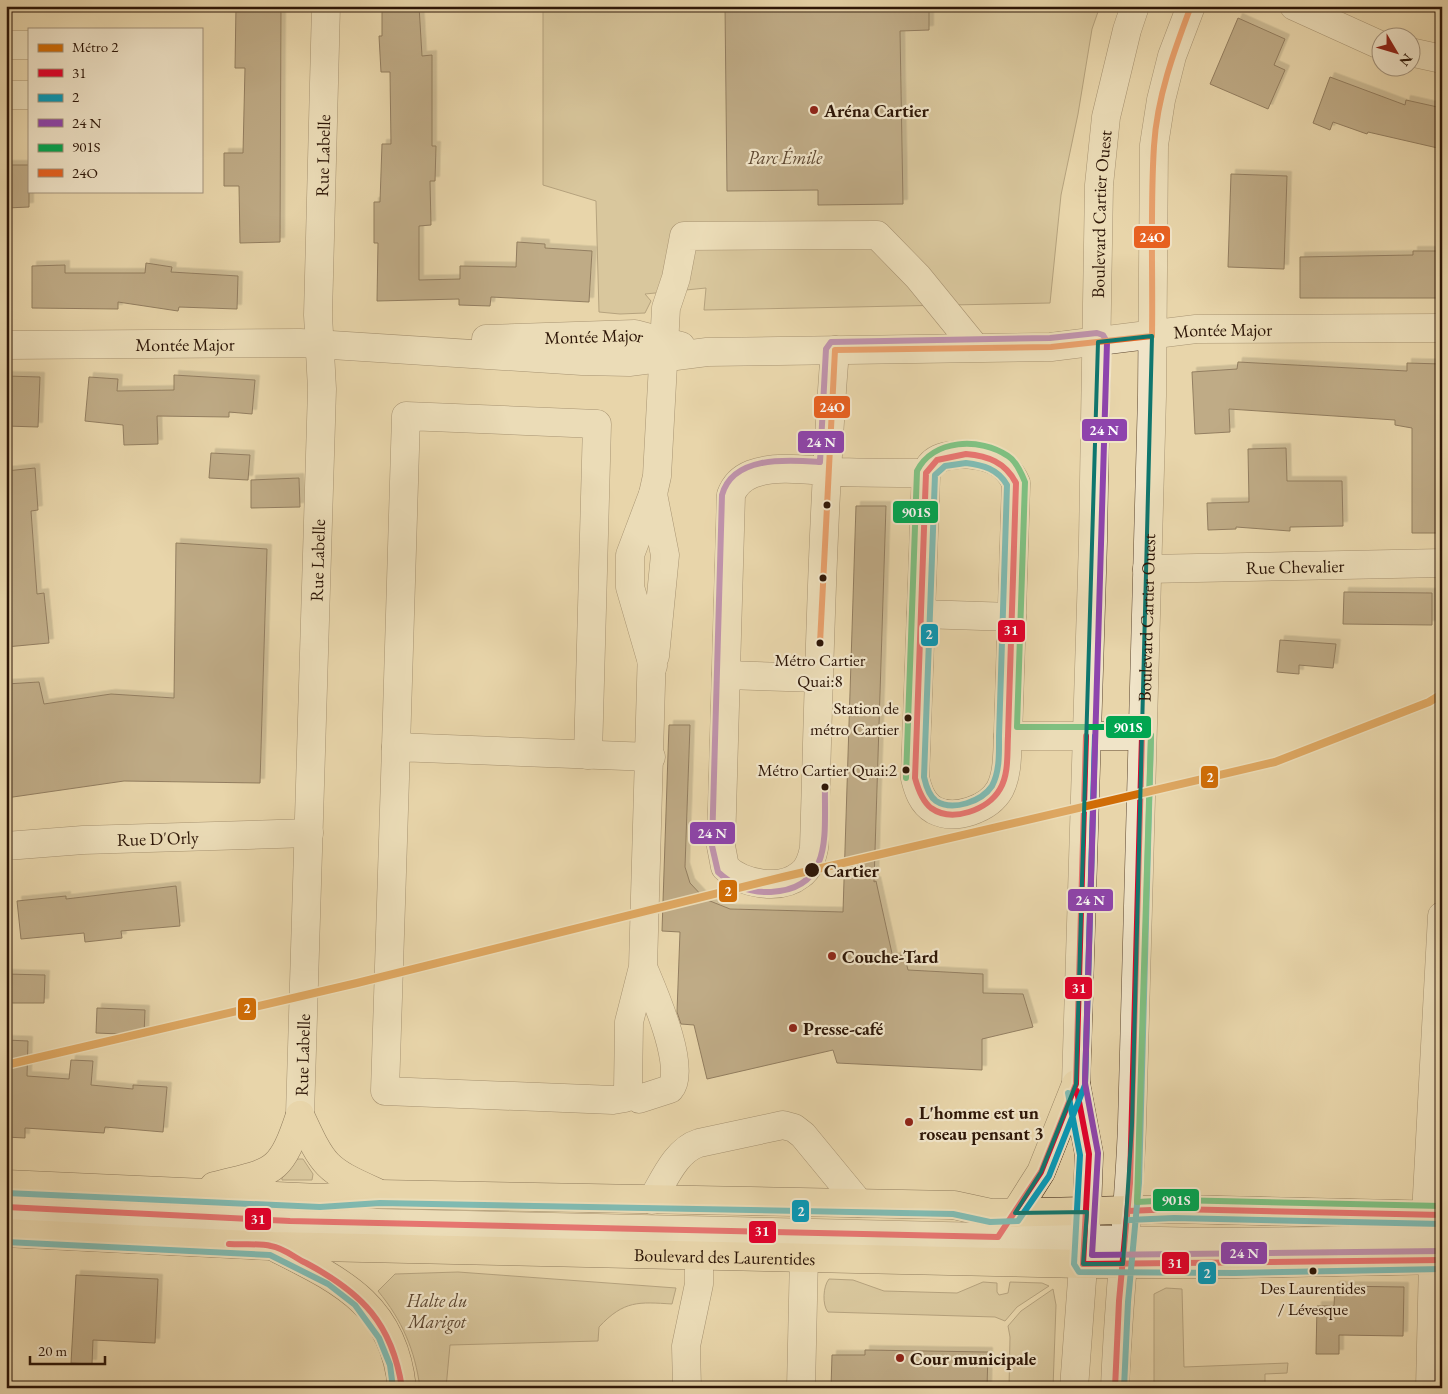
<svg xmlns="http://www.w3.org/2000/svg" width="1448" height="1394" font-family="'EB Garamond',serif">
	<style>
		.green { fill: #c8b58e; stroke: #7a664a }
		.building { fill: #8e795c; stroke: #2d1607; filter: url(#shadow) }
		.lines { fill: none; stroke-linecap: round; stroke-linejoin: round }
		.minor-casing { stroke: #5c4630; stroke-width: 29 }
		.major-casing { stroke: #2d1607; stroke-width: 29 }
		.minor { stroke: #f0e4c8; stroke-width: 28 }
		.major { stroke: #e8d5aa; stroke-width: 28 }
		.bus-1-casing { stroke: #f0e4c8; stroke-width: 10 }
		.bus-2-casing { stroke: #f0e4c8; stroke-width: 10 }
		.bus-3-casing { stroke: #f0e4c8; stroke-width: 10 }
		.bus-4-casing { stroke: #f0e4c8; stroke-width: 10 }
		.bus-5-casing { stroke: #f0e4c8; stroke-width: 10 }
		.bus-1 { stroke: #e4002b; stroke-width: 6 }
		.bus-2 { stroke: #049aba; stroke-width: 6 }
		.bus-3 { stroke: #8e44ad; stroke-width: 6 }
		.bus-4 { stroke: #00a651; stroke-width: 6 }
		.bus-5 { stroke: #e86121; stroke-width: 6 }
		.metro-1-casing { stroke: #f0e4c8; stroke-width: 11 }
		.metro-1 { stroke: #d06d07; stroke-width: 8 }
		.marked { fill: none; stroke: #0f766e; stroke-width: 4; stroke-linejoin: round }
		.poi-dot { fill: #8f2418; stroke: #f0e4c8; stroke-width: 2 }
		.bus-dot { fill: #2d1607; stroke: #f0e4c8; stroke-width: 2 }
		.labels { text-anchor: middle; dominant-baseline: central; stroke-width: 4.5; stroke-linejoin: round; paint-order: stroke }
		.bus-label { font-size: 17px; fill: #2d1607; stroke: #f0e4c8 }
		.poi-label { font-size: 18px; font-weight: bold; fill: #2d1607; stroke: #f0e4c8; text-anchor: start }
		.street-label { font-size: 18px; fill: #2d1607; stroke: #f0e4c8 }
		.park-label { font-size: 18px; font-style: italic; fill: #5c4630; stroke: #f0e4c8 }
		.stop-label { font-size: 18px; font-weight: bold; fill: #2d1607; stroke: #f0e4c8; text-anchor: start }
		.line-badge { stroke: #f0e4c8; stroke-width: 2 }
		.badge-label { font-size: 14px; text-anchor: middle; font-weight: bold; fill: #fff }
	</style>
	<defs>
		<filter id="shadow"><feDropShadow dx="4.5" dy="-4.5" stdDeviation="0" flood-color="#0004"/></filter>
	</defs>
	<rect width="100%" height="100%" fill="#e8d5aa"/>
	<filter id="stains"><feTurbulence type="fractalNoise" baseFrequency=".004" numOctaves="4"/><feColorMatrix values="0 0 0 0 .2 0 0 0 0 .09 0 0 0 0 .02 0 0 0 .5 -.17"/></filter>
	<radialGradient id="worn" r=".72"><stop offset=".6" stop-color="#630" stop-opacity="0"/><stop offset="1" stop-color="#630" stop-opacity=".3"/></radialGradient>
	<!-- green -->
	<path class="green" d="M543 6H1100L1092 29 1078 114 1061 195 1050 303 704 310 706 288 645 294 651 301 645 313 620 314 599 312 596 201 543 185Z
		M296 1159H303L313 1174 312 1180H282V1175Z
		M458 1272 676 1288 672 1304C639 1302 624 1300 599 1327L598 1341 450 1345 446 1388H420C415 1350 402 1320 378 1291L395 1274Z
		M829 1279 853 1280 884 1291 957 1293 983 1282 997 1283V1292L999 1295 1008 1293 1010 1282 1042 1283 1049 1286 1017 1307 1005 1321 995 1317 828 1312C822 1305 823 1286 829 1279Z
		M1166 1288 1182 1289 1184 1367 1288 1363 1287 1373 1265 1374V1388H1154V1294Z
		M1053 1289 1056 1305 1053 1388H1009L1010 1337 1008 1326 1021 1311Z"/>
	<!-- building -->
	<path class="building" d="M236 6H281L280 242 240 243 239 186H224V153H243L245 68H235Z
		M382 6H419L422 56 432 55V146H436L435 181H430L431 225 419 226V280L460 279V266L516 267 517 242 545 244V248L592 251 589 302 491 297 490 306 459 305V299L377 301 378 243H374V202H380L382 144H391L390 72H381L379 36H382Z
		M725 6H929V30L900 31 903 204 818 205V190L727 191Z
		M1238 18 1285 39 1274 65 1285 70 1268 109 1210 84Z
		M1330 77 1405 105 1406 100 1442 108V149L1368 132 1367 134 1333 122 1330 130 1313 123Z
		M6 165H29V207L6 208Z
		M1231 174 1287 176 1284 269 1228 267Z
		M1413 251H1442V298H1300V257L1413 255Z
		M146 263 172 267 171 272 238 276 237 309 179 307 178 311 118 302V309L32 308V266L65 265V273H145Z
		M1238 362 1407 371V363L1442 364V533H1412V428L1395 425V420L1229 409 1230 432 1195 434 1192 372 1237 369Z
		M174 375 255 380 252 414 229 412V417L157 416 158 444 124 445 123 425 85 421 89 377 118 379 117 391 174 390Z
		M6 376 40 377 38 427 6 426Z
		M1286 448 1287 481H1342L1343 526 1290 527V531L1236 527V529L1208 530 1207 503 1249 502 1248 449Z
		M211 453 250 455 248 480 209 478Z
		M35 468 38 510 31 511 37 594 44 593 49 643 6 647V471Z
		M299 478 300 507 251 508V480Z
		M856 506H886L874 882 876 881 893 958 904 954 908 970 983 974V993L1023 994 1033 1027 982 1039V1070L837 1063 833 1050 707 1079 694 1025 681 1024 677 1012 680 932 662 931 669 725H690L685 867 690 883 705 899 730 909 843 912Z
		M176 543 267 549 260 783 124 781 6 798V684L39 682 44 704 111 694 174 698Z
		M1344 592 1432 593V625L1343 624Z
		M1280 640 1336 644 1333 668 1299 665V674L1277 672Z
		M176 886 180 926 121 931 122 938 85 942 84 933 21 939 17 901 66 896V899Z
		M6 974 45 975 44 1003H6Z
		M97 1008 145 1010 144 1035 96 1033Z
		M6 1040 28 1041 27 1076 69 1079 71 1060 93 1061 91 1085 133 1089V1085L167 1087 163 1132 105 1127 104 1133 25 1128V1138L6 1137Z
		M76 1275 158 1279 155 1343 93 1340 92 1364 71 1363Z
		M1335 1286 1404 1287 1403 1336 1339 1335V1354H1316L1317 1306H1334Z
		M865 1350 988 1352 987 1388H831L832 1355H865Z"/>
	<g class="lines">
		<defs>
			<g id="minor">
				<path d="M1294 6 1380 45"/>
				<path d="M6 45H29"/>
				<path d="M1410 52 1442 59"/>
				<path d="M6 95H29"/>
				<path id="s1" d="M486 339 635 334 681 346"/>
				<path id="s2" d="M6 345 300 343 582 361 629 362 707 352 1051 347 1196 329 1442 328"/>
				<path d="M835 350C822 515 819 682 814 848 812 858 809 869 800 875 780 891 742 884 725 867L721 846 731 495C735 484 742 478 752 474 778 464 813 471 841 472 869 473 897 473 926 473"/>
				<path d="M966 454C989 456 1006 461 1016 483L1008 736C1007 753 1008 773 1000 789 989 809 955 821 934 810 922 803 918 790 915 778L926 473C932 456 949 455 966 454Z"/>
				<path d="M653 494 665 555 655 656"/>
				<path id="s3" d="M1147 569 1442 563"/>
				<path d="M921 614 1012 617"/>
				<path d="M653 666 630 587V555L653 494 657 476 666 308 676 278 684 236 877 235 918 277 975 347"/>
				<path d="M726 675 819 678"/>
				<path d="M1008 736H1142"/>
				<path d="M396 747 406 416 573 423 597 424 588 755"/>
				<path id="s4" d="M6 846 83 840 309 833"/>
				<path d="M643 967C652 989 688 1069 670 1089L639 1099 628 1090 629 1022 643 967 652 648"/>
				<path d="M632 1095 625 1098 613 1100 385 1091 396 747 651 757"/>
				<path id="s5" d="M300 1115 322 389 318 315 326 6"/>
				<path d="M652 1200C664 1180 676 1150 699 1143L783 1125 794 1128 803 1135 859 1203"/>
				<path d="M6 1207 290 1221 1205 1242 1442 1240"/>
				<path d="M1426 1214 1442 916"/>
				<path d="M687 1388 686 1346 699 1284V1256"/>
				<path d="M801 1388 804 1256"/>
				<path id="s6" d="M1074 1388 1087 1212 1089 1154 1076 1084 1093 541 1099 185 1106 117 1127 30 1135 6"/>
				<path id="s7" d="M1115 1388C1118 1300 1129 1213 1132 1125L1152 396 1154 145 1161 100 1172 56 1191 6"/>
				<path d="M1430 1388 1433 1260"/>
			</g>
			<g id="major">
				<path d="M300 1115C324 1167 325 1169 376 1192"/>
				<path d="M6 1184 320 1198 380 1194 954 1205 991 1213 1174 1209 1442 1215"/>
				<path d="M214 1186C273 1171 280 1176 300 1115"/>
				<path d="M1015 1213 1041 1172 1076 1084"/>
				<path id="s8" d="M6 1233 272 1246 1083 1264H1235L1442 1260"/>
				<path d="M278 1249C343 1282 394 1306 402 1388"/>
			</g>
		</defs>
		<!-- minor casing -->
		<use href="#minor" class="minor-casing"/>
		<!-- major casing -->
		<use href="#major" class="major-casing"/>
		<!-- minor -->
		<use href="#minor" class="minor"/>
		<!-- major -->
		<use href="#major" class="major"/>
		<defs>
			<path id="bus-1" d="M966 454C988 456 1005 462 1016 483L1008 736C1007 753 1009 774 1000 789 988 810 952 823 931 808 922 801 918 789 915 778L926 473 937 460Z
				M1077 1091 1089 1154 1083 1264 1442 1260
				M6 1207 290 1221 998 1237 1041 1172 1076 1084 1086 736
				M1128 1211 1174 1209 1442 1215
				M229 1244C243 1245 258 1243 271 1246 284 1248 295 1258 306 1263 362 1293 392 1323 402 1388
				M1115 1388 1119 1301 1130 1183 1142 736"/>
			<path id="bus-2" d="M966 463C983 465 998 469 1007 485L999 736C999 752 1000 771 992 786 982 801 953 812 936 801 929 796 926 786 924 777L935 475 945 466Z
				M1068 1093 1080 1155 1074 1264 1079 1272 1235 1273 1442 1269
				M6 1193 320 1207 380 1203 953 1214 990 1222 1018 1221 1049 1176 1085 1085 1095 736
				M1128 1220 1174 1218 1442 1224
				M6 1242 270 1255 328 1284 355 1305 379 1338 390 1365 393 1388
				M1124 1388 1128 1302 1139 1183 1151 736"/>
			<path id="bus-3" d="M825 785C824 832 834 889 771 892 750 893 733 886 718 872L712 846 722 495C733 455 788 460 820 462L826 349 831 342 1050 338 1097 333 1103 335 1107 342 1085 1083 1098 1153 1092 1255 1442 1251"/>
			<path id="bus-4" d="M906 778 917 471C933 439 980 437 1008 456 1016 461 1021 472 1025 482L1017 727H1143L1148 730 1151 735 1137 1202 1174 1200 1442 1206"/>
			<path id="bus-5" d="M820 643 835 350 1051 347 1152 336C1153 273 1150 208 1154 146 1157 97 1174 51 1191 6"/>
		</defs>
		<!-- bus-1 casing -->
		<use href="#bus-1" class="bus-1-casing"/>
		<!-- bus-2 casing -->
		<use href="#bus-2" class="bus-2-casing"/>
		<!-- bus-3 casing -->
		<use href="#bus-3" class="bus-3-casing"/>
		<!-- bus-4 casing -->
		<use href="#bus-4" class="bus-4-casing"/>
		<!-- bus-5 casing -->
		<use href="#bus-5" class="bus-5-casing"/>
		<!-- bus-1 -->
		<use href="#bus-1" class="bus-1"/>
		<!-- bus-2 -->
		<use href="#bus-2" class="bus-2"/>
		<!-- bus-3 -->
		<use href="#bus-3" class="bus-3"/>
		<!-- bus-4 -->
		<use href="#bus-4" class="bus-4"/>
		<!-- bus-5 -->
		<use href="#bus-5" class="bus-5"/>
		<defs>
			<path id="metro-1" d="M6 1065 357 983 783 877 1275 762 1429 702 1442 694"/>
		</defs>
		<!-- metro-1 casing -->
		<use href="#metro-1" class="metro-1-casing"/>
		<!-- metro-1 -->
		<use href="#metro-1" class="metro-1"/>
	</g>
	<!-- marked area -->
	<path d="M0 0H1448V1394H0ZM1152 336 1132 1125 1123 1264H1083L1087 1212 1015 1213 1041 1172 1076 1084 1098 342Z" fill="#e8d5aa" fill-opacity=".55" fill-rule="evenodd"/>
	<path class="marked" d="M1152 336 1132 1125 1123 1264H1083L1087 1212 1015 1213 1041 1172 1076 1084 1098 342Z"/>
	<!-- markers -->
	<g class="poi-dot">
		<circle cx="814" cy="110" r="5"/>
		<circle cx="832" cy="956" r="5"/>
		<circle cx="793" cy="1028" r="5"/>
		<circle cx="909" cy="1122" r="5"/>
		<circle cx="900" cy="1358" r="5"/>
	</g>
	<g class="bus-dot">
		<circle cx="827" cy="505" r="4.5"/>
		<circle cx="823" cy="578" r="4.5"/>
		<circle cx="820" cy="643" r="4.5"/>
		<circle cx="908" cy="718" r="4.5"/>
		<circle cx="906" cy="770" r="4.5"/>
		<circle cx="825" cy="787" r="4.5"/>
		<circle cx="812" cy="870" r="8"/>
		<circle cx="1313" cy="1271" r="4.5"/>
	</g>
	<g class="labels">
		<!-- bus labels -->
		<g class="bus-label">
			<text x="820" y="660">Métro Cartier<tspan x="820" dy="21">Quai:8</tspan></text>
			<text x="899" y="708" text-anchor="end">Station de<tspan x="899" dy="21">métro Cartier</tspan></text>
			<text x="897" y="770" text-anchor="end">Métro Cartier Quai:2</text>
			<text x="1313" y="1288">Des Laurentides<tspan x="1313" dy="21">/ Lévesque</tspan></text>
		</g>
		<!-- poi labels -->
		<g class="poi-label">
			<text x="824" y="110">Aréna Cartier</text>
			<text x="842" y="956">Couche-Tard</text>
			<text x="803" y="1028">Presse-café</text>
			<text x="919" y="1112">L'homme est un<tspan x="919" dy="21">roseau pensant 3</tspan></text>
			<text x="910" y="1358">Cour municipale</text>
		</g>
		<!-- street labels -->
		<g class="street-label">
			<text stroke="none"><textPath href="#s5" startOffset="960">Rue Labelle</textPath></text>
			<text stroke="none"><textPath href="#s6" startOffset="1176">Boulevard Cartier Ouest</textPath></text>
			<text stroke="none"><textPath href="#s2" startOffset="1219">Montée Major</textPath></text>
			<text stroke="none"><textPath href="#s1" startOffset="108">Montée Major</textPath></text>
			<text stroke="none"><textPath href="#s2" startOffset="179">Montée Major</textPath></text>
			<text stroke="none"><textPath href="#s5" startOffset="555">Rue Labelle</textPath></text>
			<text stroke="none"><textPath href="#s3" startOffset="148">Rue Chevalier</textPath></text>
			<text stroke="none"><textPath href="#s7" startOffset="771">Boulevard Cartier Ouest</textPath></text>
			<text stroke="none"><textPath href="#s4" startOffset="152">Rue D'Orly</textPath></text>
			<text stroke="none"><textPath href="#s5" startOffset="60">Rue Labelle</textPath></text>
			<text stroke="none"><textPath href="#s8" startOffset="719">Boulevard des Laurentides</textPath></text>
		</g>
		<!-- park labels -->
		<g class="park-label">
			<text x="785" y="157">Parc Émile</text>
			<text x="437" y="1300">Halte du<tspan x="437" dy="21">Marigot</tspan></text>
		</g>
		<!-- stop labels -->
		<g class="stop-label">
			<text x="824" y="870">Cartier</text>
		</g>
	</g>
	<g class="line-badge">
		<rect x="1133" y="225" width="38" height="24" rx="5" fill="#e86121"/>
		<rect x="813" y="395" width="38" height="24" rx="5" fill="#e86121"/>
		<rect x="1081" y="418" width="47" height="24" rx="5" fill="#8e44ad"/>
		<rect x="797" y="430" width="48" height="24" rx="5" fill="#8e44ad"/>
		<rect x="892" y="500" width="47" height="24" rx="5" fill="#00a651"/>
		<rect x="997" y="619" width="29" height="24" rx="5" fill="#e4002b"/>
		<rect x="920" y="623" width="19" height="24" rx="5" fill="#049aba"/>
		<rect x="1105" y="715" width="47" height="24" rx="5" fill="#00a651"/>
		<rect x="1200" y="765" width="19" height="24" rx="5" fill="#d06d07"/>
		<rect x="689" y="821" width="47" height="24" rx="5" fill="#8e44ad"/>
		<rect x="718" y="879" width="20" height="24" rx="5" fill="#d06d07"/>
		<rect x="1067" y="888" width="47" height="24" rx="5" fill="#8e44ad"/>
		<rect x="1064" y="976" width="29" height="24" rx="5" fill="#e4002b"/>
		<rect x="237" y="997" width="20" height="24" rx="5" fill="#d06d07"/>
		<rect x="1152" y="1188" width="48" height="24" rx="5" fill="#00a651"/>
		<rect x="791" y="1199" width="19" height="24" rx="5" fill="#049aba"/>
		<rect x="244" y="1207" width="28" height="24" rx="5" fill="#e4002b"/>
		<rect x="748" y="1220" width="29" height="24" rx="5" fill="#e4002b"/>
		<rect x="1220" y="1241" width="48" height="24" rx="5" fill="#8e44ad"/>
		<rect x="1161" y="1251" width="29" height="24" rx="5" fill="#e4002b"/>
		<rect x="1197" y="1261" width="20" height="24" rx="5" fill="#049aba"/>
	</g>
	<g class="badge-label">
		<text x="1152" y="242">24O</text>
		<text x="832" y="412">24O</text>
		<text x="1104" y="435">24 N</text>
		<text x="821" y="447">24 N</text>
		<text x="916" y="517">901S</text>
		<text x="1011" y="635">31</text>
		<text x="929" y="639">2</text>
		<text x="1128" y="732">901S</text>
		<text x="1210" y="782">2</text>
		<text x="712" y="838">24 N</text>
		<text x="728" y="896">2</text>
		<text x="1090" y="905">24 N</text>
		<text x="1079" y="993">31</text>
		<text x="247" y="1013">2</text>
		<text x="1176" y="1205">901S</text>
		<text x="801" y="1216">2</text>
		<text x="258" y="1224">31</text>
		<text x="762" y="1236">31</text>
		<text x="1244" y="1258">24 N</text>
		<text x="1175" y="1268">31</text>
		<text x="1207" y="1278">2</text>
	</g>
	<!-- margin -->
	<rect width="1448" height="1394" fill="none" stroke="#e8d5aa" stroke-width="25"/>
	<rect x="8" y="8" width="1433" height="1379" fill="none" stroke="#2d1607" stroke-width="2.5"/>
	<rect x="12" y="12" width="1423" height="1369" fill="none" stroke="#2d1607"/>
	<!-- legend -->
	<rect x="28" y="28" width="175" height="165" fill="#f0e4c8" stroke="#a2927b"/>
	<rect x="38" y="44" width="25" height="8" fill="#d06d07" stroke="#a2927b"/>
	<text x="72" y="52" font-size="15" fill="#2d1607">Métro 2</text>
	<rect x="38" y="69" width="25" height="8" fill="#e4002b" stroke="#a2927b"/>
	<text x="72" y="78" font-size="15" fill="#2d1607">31</text>
	<rect x="38" y="94" width="25" height="8" fill="#049aba" stroke="#a2927b"/>
	<text x="72" y="102" font-size="15" fill="#2d1607">2</text>
	<rect x="38" y="119" width="25" height="8" fill="#8e44ad" stroke="#a2927b"/>
	<text x="72" y="128" font-size="15" fill="#2d1607">24 N</text>
	<rect x="38" y="144" width="25" height="8" fill="#00a651" stroke="#a2927b"/>
	<text x="72" y="152" font-size="15" fill="#2d1607">901S</text>
	<rect x="38" y="169" width="25" height="8" fill="#e86121" stroke="#a2927b"/>
	<text x="72" y="178" font-size="15" fill="#2d1607">24O</text>
	<!-- north arrow -->
	<g transform="translate(1396 52) rotate(128)"><circle r="24" fill="#f0e4c8" stroke="#a2927b"/>
	<path d="M0-4L9 19L0 12L-9 19Z" fill="#8f2418"/>
	<text y="-8" font-size="14" font-weight="bold" text-anchor="middle" fill="#2d1607">N</text>
	</g>
	<!-- scale -->
	<path d="M30 1356v8h75v-8" fill="none" stroke="#2d1607" stroke-width="2.5"/>
	<text x="38" y="1356" font-size="15" fill="#2d1607" stroke="#f0e4c8" stroke-width="4" paint-order="stroke">20 m</text>
	<rect width="100%" height="100%" filter="url(#stains)"/>
	<rect width="100%" height="100%" fill="url(#worn)"/>
</svg>
